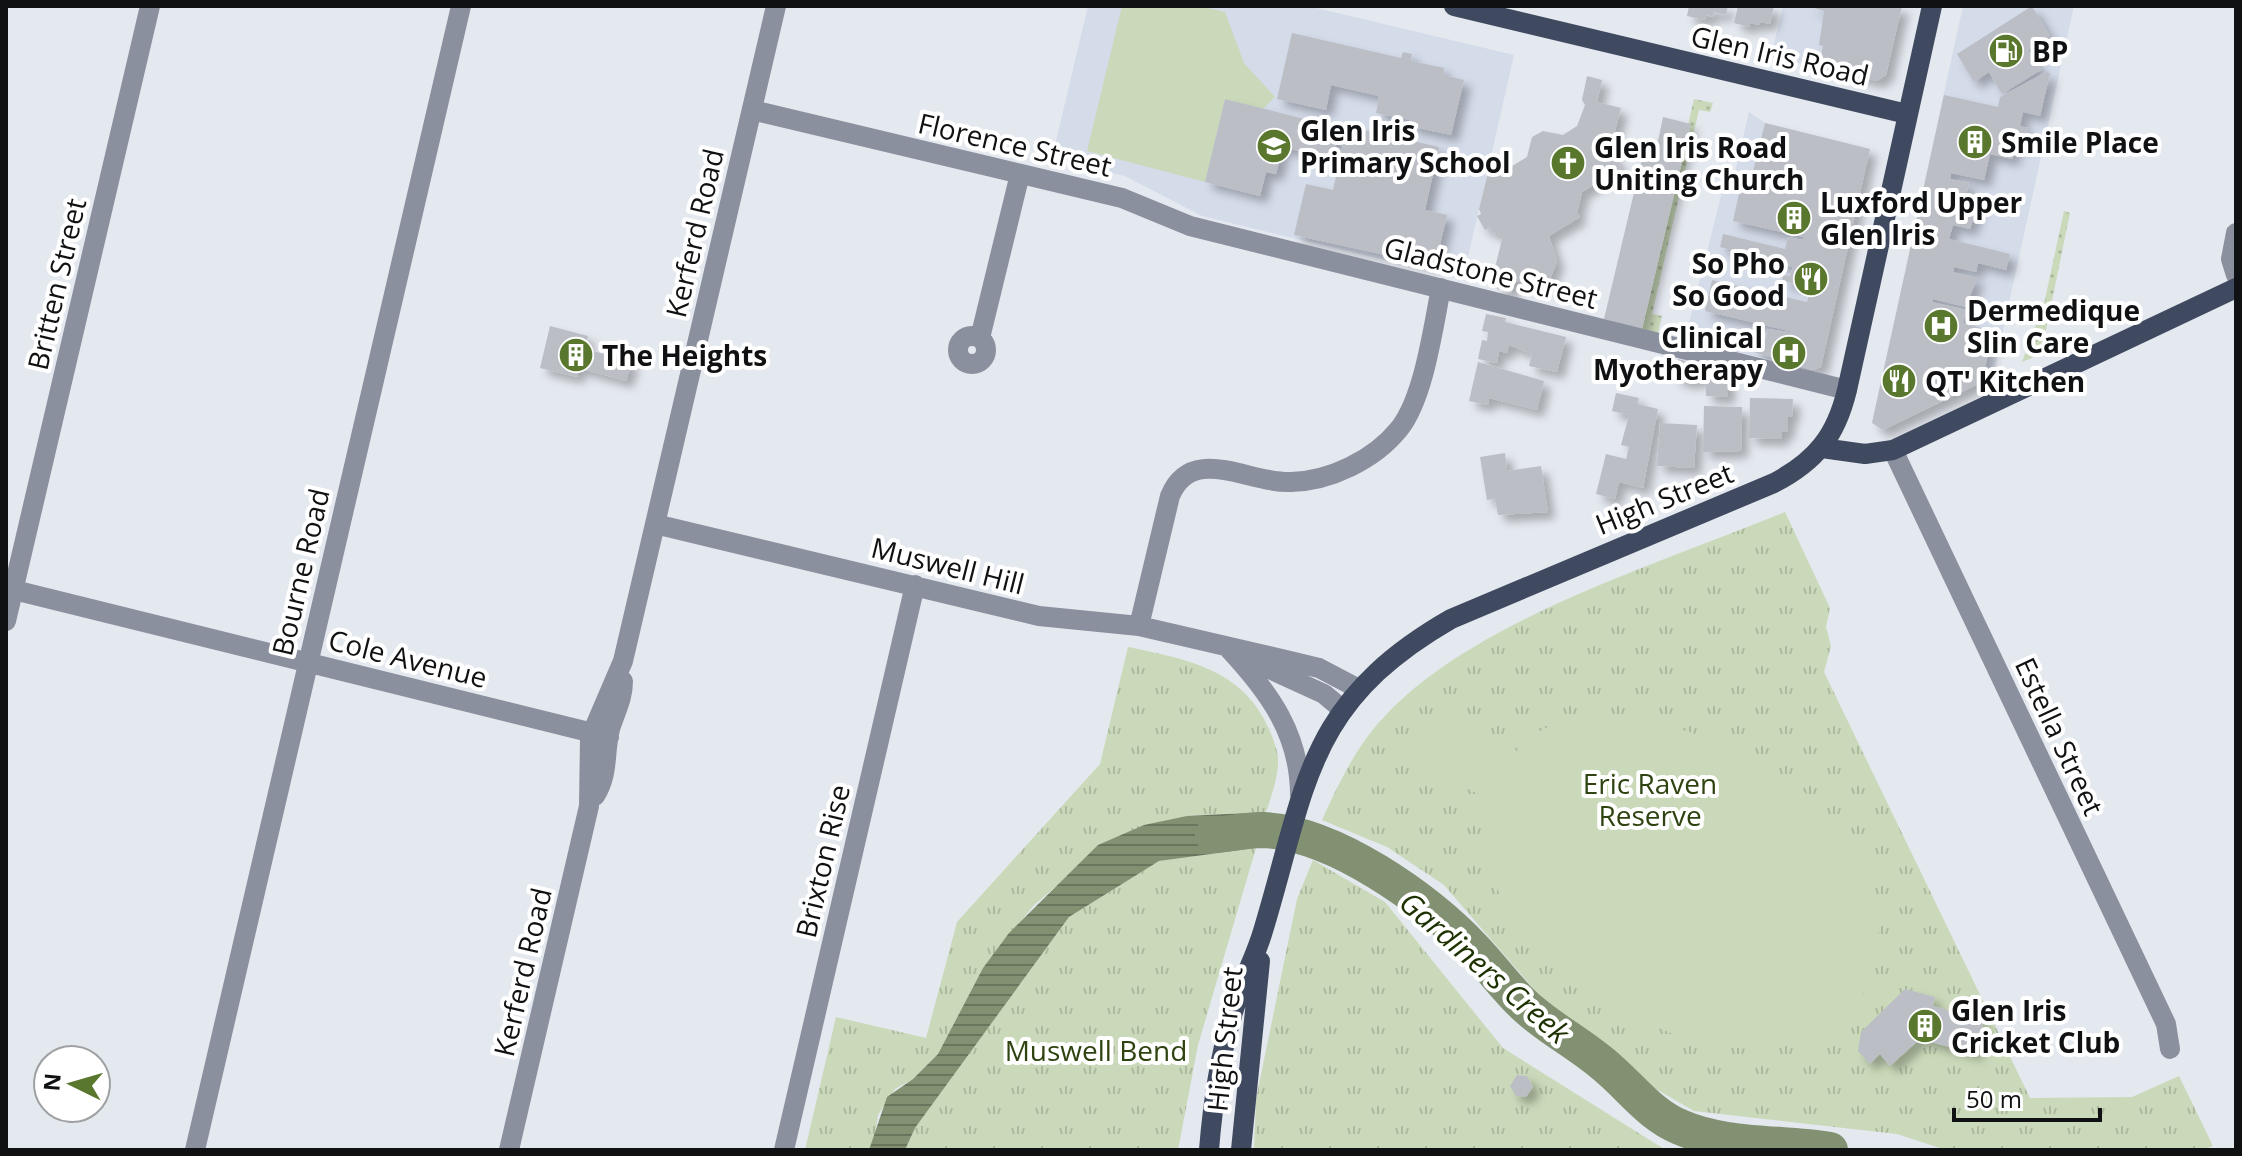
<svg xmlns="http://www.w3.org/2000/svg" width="2242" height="1156" font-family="'Open Sans',sans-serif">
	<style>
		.built { fill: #d4dbe9 }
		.grass { fill: url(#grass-dots) }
		.park { fill: url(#park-tufts) }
		.pitch { fill: #cad9b9 }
		.water { fill: url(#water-rules) }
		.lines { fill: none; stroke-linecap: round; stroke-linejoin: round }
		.river { stroke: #829171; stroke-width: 36 }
		.building { fill: #bbbec5; filter: url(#shadow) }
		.minor { stroke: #8a909e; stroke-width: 20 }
		.major { stroke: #3f4960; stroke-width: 20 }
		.labels { text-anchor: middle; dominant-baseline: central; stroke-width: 8; stroke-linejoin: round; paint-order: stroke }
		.poi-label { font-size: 28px; font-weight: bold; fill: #101113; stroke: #fff; text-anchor: start }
		.street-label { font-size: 28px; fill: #101113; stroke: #fff }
		.park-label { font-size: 28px; fill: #2f4310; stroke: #fff }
		.water-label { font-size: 30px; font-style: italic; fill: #1e3100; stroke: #fff }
	</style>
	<defs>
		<pattern id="grass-dots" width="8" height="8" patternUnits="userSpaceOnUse" patternTransform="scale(2)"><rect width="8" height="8" fill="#cad9b9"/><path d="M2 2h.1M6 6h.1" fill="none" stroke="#acb99e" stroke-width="1.8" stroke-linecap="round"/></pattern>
		<pattern id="park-tufts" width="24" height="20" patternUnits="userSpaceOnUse" patternTransform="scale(2)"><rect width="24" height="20" fill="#cad9b9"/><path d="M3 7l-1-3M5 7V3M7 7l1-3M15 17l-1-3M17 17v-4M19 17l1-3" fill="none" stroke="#acb99e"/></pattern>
		<pattern id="water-rules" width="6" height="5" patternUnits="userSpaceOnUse" patternTransform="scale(2)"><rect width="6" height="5" fill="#829171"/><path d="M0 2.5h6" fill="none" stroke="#69755c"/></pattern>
		<filter id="shadow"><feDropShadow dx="7" dy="7" stdDeviation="4" flood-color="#0004"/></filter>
	</defs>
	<rect width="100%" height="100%" fill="#e4e8ef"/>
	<!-- built -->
	<path class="built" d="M1088 6H1308L1514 55 1463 279 1202 216 1125 176 1052 158Z
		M1783 6H1902L1877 81 1771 57Z
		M1963 6H2074L1993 376 1883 430 1872 423Z
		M1749 112 1765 123 1870 149 1821 367 1813 370 1685 339 1723 188 1731 189Z"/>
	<!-- grass -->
	<path class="grass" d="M1694 99 1713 103 1710 112 1699 110 1652 314 1662 316 1658 333 1642 329Z
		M2064 211 2070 213 2041 354 2022 362 2044 304Z"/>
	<!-- park -->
	<path class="park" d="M1785 512 1830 608 1826 627 1831 646 1824 672 2030 1098 2132 1097 2179 1076 2213 1146 2202 1150H1946L1897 1134 1694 1111 1656 1089 1544 1001 1444 885 1387 847 1322 820C1339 783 1356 746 1385 716 1475 619 1662 563 1785 512Z
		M1128 647C1186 659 1243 669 1269 729 1274 741 1279 752 1278 765 1277 781 1271 797 1266 812L1187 816 1066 878 1034 905 983 968 938 1054 913 1079 895 1089 878 1115 874 1142 869 1150H805L836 1017 926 1038 957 922 1100 764Z
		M1256 848 1198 1045 1178 1150H905L915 1128 1069 917 1159 861Z
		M1313 860 1385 902 1503 1048 1664 1149 1674 1150H1254L1256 1099 1297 899Z"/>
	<!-- pitch -->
	<path class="pitch" d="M1122 6H1199L1225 12 1244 63 1275 97 1263 109 1225 99 1205 182 1087 151Z
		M1430 714 1512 755C1525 743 1539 730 1555 723 1595 706 1641 717 1680 729 1773 758 1881 824 1878 935 1878 950 1877 968 1870 982 1783 1134 1533 995 1489 870 1480 846 1483 823 1489 799L1407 760Z"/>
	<!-- water -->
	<path class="water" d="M1266 812 1256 848 1159 861 1069 917 915 1128 905 1150H869L887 1097 913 1079 938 1054 983 968 1009 933 1098 845 1144 825 1187 816Z"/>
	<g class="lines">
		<!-- river -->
		<path class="river" d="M1213 835C1229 834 1246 830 1262 830 1333 832 1427 899 1475 950 1494 970 1511 995 1532 1012 1557 1033 1586 1048 1610 1070 1633 1090 1651 1115 1680 1127 1725 1147 1782 1142 1830 1150"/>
	</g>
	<!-- building -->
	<path class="building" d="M1689 6H1728L1726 15 1714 12 1713 17 1706 15 1705 20 1687 16Z
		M1738 6H1774L1770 24 1760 22 1759 25 1750 23 1749 27 1734 23Z
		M1807 6H1902L1886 75 1877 81 1833 71 1835 60 1821 57 1823 46 1819 45 1824 11Z
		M2032 6 2050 36 2028 50 2041 70 2002 94 1989 72 1974 82 1957 54Z
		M1292 33 1401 58 1403 52 1412 54 1411 61 1444 68 1443 75 1464 80 1451 135 1409 126 1410 120 1376 113 1379 96 1331 85 1326 110 1277 99Z
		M2046 72 2050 73 2040 116 2023 112 2020 126 2028 128 2024 145 2016 143 2012 159 1990 154 1984 180 1951 173 1950 179 1969 183 1966 195 1980 198 1970 229 1953 225 1949 239 2010 254 2006 270 1978 263 1976 272 1954 267 1953 272 1977 278 1966 307 1933 299 1932 302 1966 310 1963 323 1985 329 1982 343 1990 345 1982 382 1883 430 1872 423 1944 95 1998 107 2000 97Z
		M1587 76 1602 80 1597 102 1621 108 1610 150 1621 168 1582 192 1577 213 1580 217 1549 236 1557 262 1548 284 1514 281 1511 293 1497 289 1499 277 1493 276 1503 235 1493 233 1490 228 1485 230 1477 216 1481 214 1479 209 1487 176 1494 177 1527 157 1532 137 1543 131 1563 135 1577 126 1585 105 1582 100Z
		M1225 99 1340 128 1332 159 1283 147 1276 174 1266 172 1260 196 1205 182Z
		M1663 117 1691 124 1642 329 1604 319 1647 138 1658 141Z
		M1765 123 1870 149 1821 367 1813 370 1754 352 1757 338 1765 340 1768 329 1802 334 1705 311 1712 280 1807 302 1811 287 1782 281 1783 275 1790 276 1793 267 1728 252V249L1720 247 1723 234 1785 249 1788 237 1803 240 1804 237 1733 221 1740 189 1748 191Z
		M1347 126 1439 147 1425 210 1447 215 1435 266 1294 235 1306 184 1333 190Z
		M1486 314 1506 318 1505 322 1566 337 1557 372 1529 366 1532 354 1509 345 1507 353 1499 351 1497 363 1478 359 1482 340 1487 341 1488 332 1482 331Z
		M550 326 588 336 585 349 632 361 626 381 579 368 577 377 540 368Z
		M1678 359 1694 363 1693 370 1697 371 1694 383 1674 378Z
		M1478 362 1544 381 1537 410 1489 398 1488 405 1469 401Z
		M1697 365H1706V373H1728V397L1706 396V380H1697Z
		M1616 393 1639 398 1637 404 1658 409 1643 488 1619 482 1615 499 1596 494 1606 454 1626 459 1629 447 1621 445 1629 415 1612 411Z
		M1750 398 1793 399 1792 417H1788V432L1782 431V439L1749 438Z
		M1704 406 1742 407 1741 451 1703 452Z
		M1660 423 1697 425 1694 468 1657 466Z
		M1505 453 1507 471 1541 466 1548 512 1498 515 1495 499 1487 500 1480 457Z
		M1905 989 1935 997 1933 1006 1984 1020 1975 1054 1920 1039 1890 1066 1880 1054 1870 1064 1858 1051 1861 1032Z
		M1517 1075 1527 1076 1533 1087 1526 1097 1516 1096 1510 1086Z"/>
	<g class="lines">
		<!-- minor -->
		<path class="minor" d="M752 110 1122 198 1190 226 1847 390
			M2236 233 2231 259 2236 275
			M958 350a14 14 0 1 1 28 0a14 14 0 1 1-28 0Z
			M980 338 1020 174
			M1893 450 2166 1024 2170 1049
			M655 524 1039 616 1139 626 1290 661 1319 668 1359 689
			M6 588 609 737
			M6 621 150 6
			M1139 626 1170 496C1192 443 1249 484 1291 482 1330 481 1374 460 1399 429 1424 398 1433 328 1441 288
			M1229 649C1269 692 1300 734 1300 795
			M1250 660 1324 694 1343 710
			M595 796C609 774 604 753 610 729 615 712 623 700 623 681
			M195 1150 461 6
			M509 1150 589 806 590 738 623 661 776 6
			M784 1150 915 585"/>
		<!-- major -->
		<path class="major" d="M1454 6 1907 114
			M1822 448 1865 454 1893 450 2236 288
			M1209 1150C1213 1100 1221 1047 1237 1000 1244 977 1256 955 1263 931 1307 786 1305 703 1451 619L1774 483C1816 461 1836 436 1847 390L1932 6
			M1241 1150 1260 961"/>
	</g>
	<!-- icons -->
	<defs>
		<symbol id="fuel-disc" viewBox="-11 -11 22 22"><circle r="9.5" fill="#59772d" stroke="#fff"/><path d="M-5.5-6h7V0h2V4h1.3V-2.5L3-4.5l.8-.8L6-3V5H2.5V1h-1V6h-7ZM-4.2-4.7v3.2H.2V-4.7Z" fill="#fff"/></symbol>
		<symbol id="building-disc" viewBox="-11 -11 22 22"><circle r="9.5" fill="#59772d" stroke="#fff"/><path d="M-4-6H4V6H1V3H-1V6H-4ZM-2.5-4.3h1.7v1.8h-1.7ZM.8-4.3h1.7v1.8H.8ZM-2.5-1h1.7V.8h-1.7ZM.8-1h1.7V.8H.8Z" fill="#fff"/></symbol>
		<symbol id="school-disc" viewBox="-11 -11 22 22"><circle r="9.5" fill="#59772d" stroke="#fff"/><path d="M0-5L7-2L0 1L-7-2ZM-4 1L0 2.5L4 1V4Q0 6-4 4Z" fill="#fff"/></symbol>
		<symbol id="church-disc" viewBox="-11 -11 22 22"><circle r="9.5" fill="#59772d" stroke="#fff"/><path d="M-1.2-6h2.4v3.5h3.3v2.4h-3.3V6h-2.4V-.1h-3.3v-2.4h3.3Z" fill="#fff"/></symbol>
		<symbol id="restaurant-disc" viewBox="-11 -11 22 22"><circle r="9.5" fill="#59772d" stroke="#fff"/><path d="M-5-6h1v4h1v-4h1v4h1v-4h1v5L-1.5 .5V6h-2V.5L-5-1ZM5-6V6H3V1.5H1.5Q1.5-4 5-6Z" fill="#fff"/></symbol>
		<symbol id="hospital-disc" viewBox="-11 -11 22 22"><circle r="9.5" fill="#59772d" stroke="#fff"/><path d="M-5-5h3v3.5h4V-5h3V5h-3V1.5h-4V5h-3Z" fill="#fff"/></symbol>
	</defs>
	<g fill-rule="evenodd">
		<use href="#fuel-disc" x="1986" y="31" width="40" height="40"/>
		<use href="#building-disc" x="1955" y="122" width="40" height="40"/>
		<use href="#school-disc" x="1254" y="126" width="40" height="40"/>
		<use href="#church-disc" x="1548" y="143" width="40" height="40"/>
		<use href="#building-disc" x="1774" y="198" width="40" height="40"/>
		<use href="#restaurant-disc" x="1791" y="259" width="40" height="40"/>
		<use href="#hospital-disc" x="1921" y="306" width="40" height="40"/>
		<use href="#hospital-disc" x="1769" y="333" width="40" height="40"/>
		<use href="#building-disc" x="556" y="335" width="40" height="40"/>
		<use href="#restaurant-disc" x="1879" y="361" width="40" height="40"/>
		<use href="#building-disc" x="1905" y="1006" width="40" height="40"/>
	</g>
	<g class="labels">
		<!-- poi labels -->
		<g class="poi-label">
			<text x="2032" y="51">BP</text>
			<text x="1300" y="130">Glen Iris<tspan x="1300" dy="32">Primary School</tspan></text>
			<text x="2001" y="142">Smile Place</text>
			<text x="1594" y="147">Glen Iris Road<tspan x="1594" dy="32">Uniting Church</tspan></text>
			<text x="1820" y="202">Luxford Upper<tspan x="1820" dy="32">Glen Iris</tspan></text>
			<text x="1785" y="263" text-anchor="end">So Pho<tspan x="1785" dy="32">So Good</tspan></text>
			<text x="1967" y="310">Dermedique<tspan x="1967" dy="32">Slin Care</tspan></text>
			<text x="1763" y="337" text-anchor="end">Clinical<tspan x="1763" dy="32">Myotherapy</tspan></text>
			<text x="602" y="355">The Heights</text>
			<text x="1925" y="381">QT' Kitchen</text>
			<text x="1951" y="1010">Glen Iris<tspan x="1951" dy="32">Cricket Club</tspan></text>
		</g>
		<!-- street labels -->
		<g class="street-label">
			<text transform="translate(1780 55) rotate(13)">Glen Iris Road</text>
			<text transform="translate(1015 144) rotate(13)">Florence Street</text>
			<text transform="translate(694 233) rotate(-77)">Kerferd Road</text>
			<text transform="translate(1491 272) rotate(14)">Gladstone Street</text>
			<text transform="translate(56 284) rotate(-77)">Britten Street</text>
			<text transform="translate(1664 498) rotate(-22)">High Street</text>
			<text transform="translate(948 565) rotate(14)">Muswell Hill</text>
			<text transform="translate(300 572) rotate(-77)">Bourne Road</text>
			<text transform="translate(408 658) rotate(14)">Cole Avenue</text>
			<text transform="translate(2060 736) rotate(65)">Estella Street</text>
			<text transform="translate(822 861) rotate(-77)">Brixton Rise</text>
			<text transform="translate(522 972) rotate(-77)">Kerferd Road</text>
			<text transform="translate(1224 1039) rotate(-84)">High Street</text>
		</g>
		<!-- park labels -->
		<g class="park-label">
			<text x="1650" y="783">Eric Raven<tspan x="1650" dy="32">Reserve</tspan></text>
			<text x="1096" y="1050">Muswell Bend</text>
		</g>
		<!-- water labels -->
		<g class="water-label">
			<text transform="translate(1485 967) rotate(41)">Gardiners Creek</text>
		</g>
	</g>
	<!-- border -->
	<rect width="2242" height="1156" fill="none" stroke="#101113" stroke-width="16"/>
	<!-- north arrow -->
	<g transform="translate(72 1084) rotate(275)"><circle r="38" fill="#ffffff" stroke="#9fa0a1" stroke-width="2"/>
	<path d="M0-6L14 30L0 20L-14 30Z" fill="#59772d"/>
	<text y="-12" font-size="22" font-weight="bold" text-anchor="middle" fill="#101113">N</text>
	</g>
	<!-- scale -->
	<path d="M1954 1108v12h146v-12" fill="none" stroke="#101113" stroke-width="4"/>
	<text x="1966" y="1108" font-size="24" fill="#101113" stroke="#ffffff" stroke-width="6" paint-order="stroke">50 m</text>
</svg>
